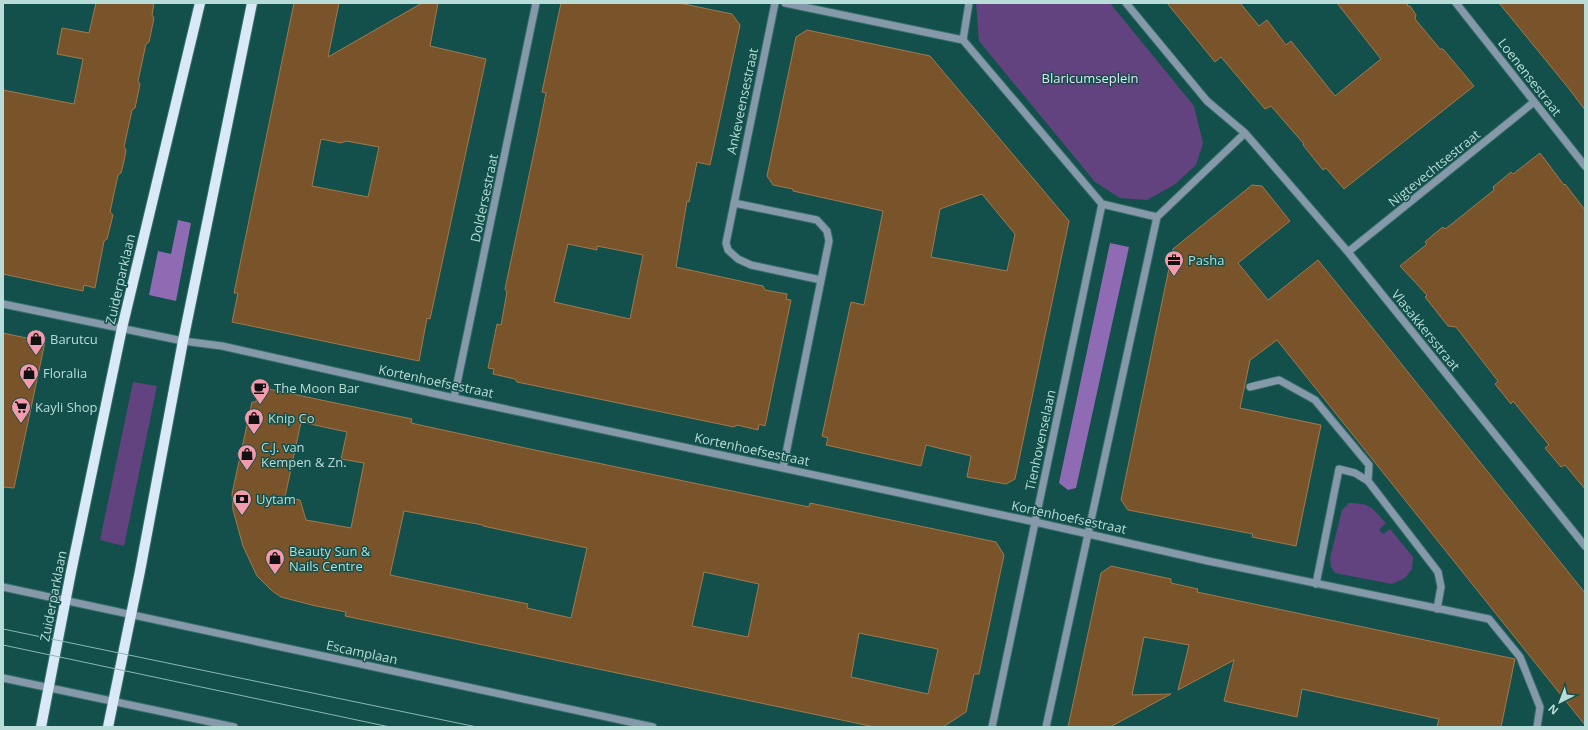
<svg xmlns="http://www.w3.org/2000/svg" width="1588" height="730" font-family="'Open Sans',sans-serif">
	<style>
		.green { fill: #62437f }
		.forest { fill: #8f6bb3 }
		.building { fill: #79532a; stroke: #a1794f; fill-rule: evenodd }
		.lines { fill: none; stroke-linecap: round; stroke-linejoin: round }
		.minor-casing { stroke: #376f6a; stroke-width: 9 }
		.major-casing { stroke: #376f6a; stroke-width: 12 }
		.minor { stroke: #8699ab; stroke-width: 7 }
		.major { stroke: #dae9f8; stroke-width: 10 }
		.tram { stroke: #8cb7b2; stroke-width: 1 }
		.labels { text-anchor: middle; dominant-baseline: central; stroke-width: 3; stroke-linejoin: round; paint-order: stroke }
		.street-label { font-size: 13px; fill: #b8dcd7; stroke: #13504b }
		.park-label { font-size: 13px; fill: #e8dff3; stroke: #13504b }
		.poi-label { font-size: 13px; fill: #b8dcd7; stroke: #13504b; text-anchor: start }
	</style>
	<rect width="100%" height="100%" fill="#13504b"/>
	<!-- green -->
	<path class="green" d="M976 3H1110L1194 106 1203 143 1196 165 1174 185 1147 200 1120 198 1095 182 979 41Z
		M133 382 157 386 124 546 100 540Z
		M1349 503C1371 503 1372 508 1386 523L1379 530 1383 534 1390 529 1413 557 1412 569 1405 578 1392 584 1335 573 1331 567 1330 558 1342 510Z"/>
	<!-- forest -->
	<path class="forest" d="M178 220 191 223 176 301 149 295 158 251 171 254Z
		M1110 243 1129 247 1076 488 1068 490 1059 483Z"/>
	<!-- building -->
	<path class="building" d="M96 3H154L152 15 154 18 149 42 146 44 138 81 140 84 135 108 132 110 124 147 126 150 124 161 121 173 118 175 110 212 113 215 107 239 104 241 95 288 84 285 83 291 3 274V90L74 104 83 59 57 54 62 28 89 33Z
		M294 3H339L328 57 422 3H438L430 46 486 59 430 319 427 318 419 361 232 322 238 293H234ZM321 139 341 143 346 141 379 147 368 197 312 186Z
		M561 3H679L732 14 740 25 710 165 697 162 689 202 687 201 676 267 763 286 765 290 787 294 786 299 791 300 765 426 759 424 758 430 737 425 734 427 517 382 515 379 493 374 494 369 488 368 497 324 501 325 507 292 505 289 538 133 546 93 542 92ZM568 244 597 250V246L643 255 630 319 554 302Z
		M1167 3H1240L1259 26 1267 20 1286 45 1291 41 1335 96 1381 59 1337 3H1408L1407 6H1410L1416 15 1415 19 1440 49H1443L1474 86 1344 189 1326 168 1323 170 1303 145 1304 144 1271 106 1265 109 1221 57 1215 62Z
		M1499 3H1585V110L1570 90Z
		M807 30 930 56 1069 221 1015 479 1006 484 967 477 971 456 926 445 921 466 826 445 828 438 822 436 851 302 864 305 883 211 793 191V189L773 185 767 176 796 37ZM982 194 1015 234 1007 271 931 257 940 209Z
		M1540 153 1564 185 1565 184 1585 210V489L1565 465 1561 467 1545 448 1549 445 1513 401 1511 404 1495 384 1498 381 1456 327 1448 326 1425 297 1427 295 1400 266 1427 244 1425 242 1434 234 1443 227 1445 229 1453 223 1494 190 1493 187 1511 172 1513 174Z
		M1252 185 1262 186 1290 221 1238 263 1268 300 1318 260 1585 593V725L1277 340 1250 360 1240 408 1321 425 1296 546 1252 537 1253 534 1128 510 1121 500 1173 249Z
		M3 333 45 342 14 488 3 487Z
		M259 387 412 419 411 423 530 449 809 507 810 503 996 542 1004 555 979 674H974L966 712 943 727H875L345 616 346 612 316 606 281 597 271 590 257 576 243 546 233 510 232 494 238 466 252 402H256ZM301 422 347 432 341 459 364 463 351 528 306 520 300 500 285 497ZM404 511 483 525V526L587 548 571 618 527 608 528 604 390 575ZM704 572 759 584 748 637 692 626ZM859 633 938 649 928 694 851 677Z
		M1111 566 1171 579V583L1198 589 1197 592 1515 659 1501 727H1437L1439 719 1302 689 1297 717 1224 701 1234 660 1178 690 1189 645 1144 637 1132 695 1171 694 1110 727H1068L1101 573Z"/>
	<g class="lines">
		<defs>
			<path id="minor" d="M775 3 726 243 728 250 738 259 751 265 821 280
				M785 3 963 40
				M969 3 963 40 1102 204 1157 217 1245 133
				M1126 3 1207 101 1245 133 1348 252 1585 546
				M1456 3 1585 166
				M734 203 817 220 827 231 829 241 783 468
				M1348 252 1534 102
				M3 304 183 341 222 346 454 398 1035 522 1208 561 1489 619 1520 657 1540 707 1537 727
				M1250 387 1279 380 1315 400 1369 465 1368 481
				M454 398 536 3
				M1316 584 1339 469 1355 473 1368 481 1438 572 1441 587 1437 609
				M3 587 653 727
				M3 678 234 727
				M992 727 1102 204
				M1046 727 1157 217"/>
			<path id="major" d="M41 727 71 572 122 328 200 3
				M108 727 140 571 183 341 252 3"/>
		</defs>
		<!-- minor casing -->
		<use href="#minor" class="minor-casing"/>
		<!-- major casing -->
		<use href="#major" class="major-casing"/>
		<!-- minor -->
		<use href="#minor" class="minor"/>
		<!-- major -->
		<use href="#major" class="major"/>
		<!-- tram -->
		<path class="tram" d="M3 629 477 727
			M3 645 390 727"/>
	</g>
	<!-- icons -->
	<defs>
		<symbol id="office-pin" viewBox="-11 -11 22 30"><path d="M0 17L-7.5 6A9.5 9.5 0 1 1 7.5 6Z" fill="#f39aac" stroke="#13504b"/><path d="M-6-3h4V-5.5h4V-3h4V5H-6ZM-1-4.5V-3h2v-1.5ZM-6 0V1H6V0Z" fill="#111"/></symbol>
		<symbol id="shop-pin" viewBox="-11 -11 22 30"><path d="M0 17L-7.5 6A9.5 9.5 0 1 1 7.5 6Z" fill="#f39aac" stroke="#13504b"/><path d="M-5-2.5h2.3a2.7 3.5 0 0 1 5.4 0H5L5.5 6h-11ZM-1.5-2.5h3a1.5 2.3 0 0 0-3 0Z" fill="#111"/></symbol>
		<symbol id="cafe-pin" viewBox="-11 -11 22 30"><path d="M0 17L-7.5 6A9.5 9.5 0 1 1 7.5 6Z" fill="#f39aac" stroke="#13504b"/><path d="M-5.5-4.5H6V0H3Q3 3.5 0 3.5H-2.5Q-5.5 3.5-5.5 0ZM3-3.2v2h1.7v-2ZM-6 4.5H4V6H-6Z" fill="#111"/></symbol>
		<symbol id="supermarket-pin" viewBox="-11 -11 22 30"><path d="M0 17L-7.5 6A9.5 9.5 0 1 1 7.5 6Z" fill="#f39aac" stroke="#13504b"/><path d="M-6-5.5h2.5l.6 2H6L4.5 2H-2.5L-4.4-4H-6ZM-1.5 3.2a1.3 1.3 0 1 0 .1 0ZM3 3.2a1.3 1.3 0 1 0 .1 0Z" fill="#111"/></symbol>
		<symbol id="bank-pin" viewBox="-11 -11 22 30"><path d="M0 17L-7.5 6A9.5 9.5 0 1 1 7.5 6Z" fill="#f39aac" stroke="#13504b"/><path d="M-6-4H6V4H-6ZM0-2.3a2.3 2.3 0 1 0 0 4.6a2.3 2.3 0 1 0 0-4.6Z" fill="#111"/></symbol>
	</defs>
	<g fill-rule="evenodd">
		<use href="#office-pin" x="1163" y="249" width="22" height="30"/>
		<use href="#shop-pin" x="25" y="328" width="22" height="30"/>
		<use href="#shop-pin" x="18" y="362" width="22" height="30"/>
		<use href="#cafe-pin" x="249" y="377" width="22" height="30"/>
		<use href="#supermarket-pin" x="10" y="396" width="22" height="30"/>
		<use href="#shop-pin" x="243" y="407" width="22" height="30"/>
		<use href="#shop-pin" x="236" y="443" width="22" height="30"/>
		<use href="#bank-pin" x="231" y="488" width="22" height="30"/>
		<use href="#shop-pin" x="264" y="547" width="22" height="30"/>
	</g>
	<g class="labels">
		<!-- street labels -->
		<g class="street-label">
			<text transform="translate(1530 77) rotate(52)">Loenensestraat</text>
			<text transform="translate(742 101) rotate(-78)">Ankeveensestraat</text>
			<text transform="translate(1434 168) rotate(-39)">Nigtevechtsestraat</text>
			<text transform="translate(484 198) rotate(-78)">Doldersestraat</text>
			<text transform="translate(120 279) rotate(-77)">Zuiderparklaan</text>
			<text transform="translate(1426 330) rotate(51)">Vlasakkersstraat</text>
			<text transform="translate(436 381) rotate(12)">Kortenhoefsestraat</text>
			<text transform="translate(1040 440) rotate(-78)">Tienhovenselaan</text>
			<text transform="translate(752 449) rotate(12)">Kortenhoefsestraat</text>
			<text transform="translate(1069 517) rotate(12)">Kortenhoefsestraat</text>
			<text transform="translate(53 596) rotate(-79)">Zuiderparklaan</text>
			<text transform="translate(362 652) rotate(12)">Escamplaan</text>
		</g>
		<!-- park labels -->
		<g class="park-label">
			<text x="1090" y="78">Blaricumseplein</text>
		</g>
		<!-- poi labels -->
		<g class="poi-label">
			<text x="1188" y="260">Pasha</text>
			<text x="50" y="339">Barutcu</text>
			<text x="43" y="373">Floralia</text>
			<text x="274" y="388">The Moon Bar</text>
			<text x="35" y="407">Kayli Shop</text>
			<text x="268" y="418">Knip Co</text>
			<text x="261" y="447">C.J. van<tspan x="261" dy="15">Kempen &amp; Zn.</tspan></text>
			<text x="256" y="499">Uytam</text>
			<text x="289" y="551">Beauty Sun &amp;<tspan x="289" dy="15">Nails Centre</tspan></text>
		</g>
	</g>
	<!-- border -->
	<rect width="1588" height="730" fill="none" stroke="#b8dcd7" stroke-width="8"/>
	<!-- north arrow -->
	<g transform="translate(1560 702) rotate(222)" stroke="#13504b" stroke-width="3" paint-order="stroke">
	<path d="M0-3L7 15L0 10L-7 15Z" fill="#b8dcd7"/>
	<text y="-6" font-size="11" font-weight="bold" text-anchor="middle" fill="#b8dcd7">N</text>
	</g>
</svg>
